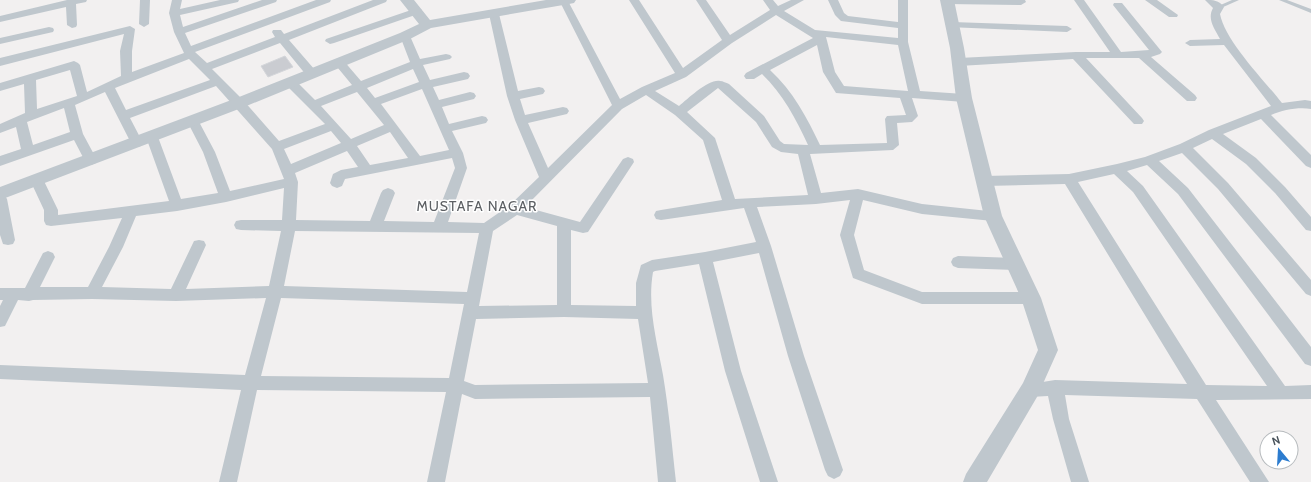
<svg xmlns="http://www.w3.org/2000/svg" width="1311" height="482" font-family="Cabin,sans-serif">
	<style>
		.building { fill: #caccd1; stroke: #d4d6da }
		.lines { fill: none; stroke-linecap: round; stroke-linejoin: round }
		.service { fill: #bfc7cd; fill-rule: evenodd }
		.minor { fill: #bfc7cd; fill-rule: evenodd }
		.tertiary { fill: #bfc7cd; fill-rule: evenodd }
		.labels { text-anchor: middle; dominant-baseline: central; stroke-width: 3; stroke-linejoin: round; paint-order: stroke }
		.neighbourhood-label { font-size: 14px; letter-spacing: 1px; fill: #5d6064; stroke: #fff }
	</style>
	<rect width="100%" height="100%" fill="#f2f0f0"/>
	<!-- building -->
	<path class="building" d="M285 56 293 67 268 77 261 66Z"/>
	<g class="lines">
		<!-- service -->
		<path class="service" d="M1232 0H1239L1221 8H1217L1216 7Z
			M1279 0H1287L1311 9V13Z"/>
		<!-- minor -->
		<path class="minor" d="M67 0H87L86 2 76 4 77 25 76 27 72 28 67 25 66 7 0 22V16Z
			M140 0H150L149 24 144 27 139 24Z
			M172 0H182L180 9 220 0H239L238 2 180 15 183 27 262 0H277L276 2 185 33 191 46 316 0H331L330 2 195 52 207 63 275 37 272 32 273 30H281L284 34 373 0H387L386 2 289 40 315 70 317 73 315 76H307L280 43 212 69 243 100 279 141 325 124 286 85 284 82 286 79H294L315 100 352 85 333 62 335 60H343L361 81 410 62 400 36 405 33 410 36 420 59 446 54 450 55 452 57 450 59 423 65 430 80 464 72 468 73 470 76 468 79 433 87 439 100 470 92 474 93 476 96 474 99 442 107 449 124 482 116 486 117 488 120 486 123 452 131 463 153 467 168 448 222 484 223 510 205 539 177 515 120 507 96 489 14 490 12 494 11 499 14 518 91 539 87 543 88 545 91 543 94 520 99 525 115 563 107 567 108 569 111 567 114 528 123 548 168 612 105 559 0 568 1 620 99 642 87 675 73 629 0H639L683 68 722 40 696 0H706L730 35 770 10 763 0H773L778 6 791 0H804L784 11 815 30 898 38V28L841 21 835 15 828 0H838L844 13 848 16 898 22V0H908V42L920 91 964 94 968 95 970 98 968 101 964 102 912 98 918 116 912 122 897 123 899 145 893 150 810 154 821 193 858 189 922 204 998 212 1000 216 998 220 993 221 922 214 863 200 854 235 864 270 922 292H1031L1036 294 1038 298 1036 302 1031 304H922L853 278 840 235 850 200 816 204 757 207 771 246 804 356 843 470 840 476 834 479 828 476 825 470 788 356 759 253 713 262 741 371 778 482H760L725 371 699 264 655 271 653 272C647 307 657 341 663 375 669 411 672 446 676 482H658L650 397 475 399 462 394 445 482H427L446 392 257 390 237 482H219L241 390 0 379V365L245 375 266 298 176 301 92 299 33 300 29 301 18 300 5 326 0 327V306L3 300H0V288H25L43 253 48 251 53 253 55 257 40 287H88L109 247 122 218 51 226 46 225 44 221V210L30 180 32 177 37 175 42 177 58 210V215L169 201 146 137 148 134 152 133 156 134 158 137 181 199 218 193 203 152 187 121 189 118H197L215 152 230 191 284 179 272 149 216 86 130 118 143 143 141 146 137 147 133 146 131 143 105 92 75 105 83 134 97 160 96 163 91 165 86 163 74 140 0 166V156L21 149 16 127 0 133V124L25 113 24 84 0 91V83L74 61 78 63 80 65 87 92 121 76 120 51 124 34 0 66V58L130 26 135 29 132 51V72L184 53 174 32 169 13ZM776 15 813 38 746 73 744 76 746 79H754L762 74C783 94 796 119 808 145L784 144 780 141 764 116 729 84C726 83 723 81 720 81 708 79 688 99 679 106L655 91 686 77 732 43ZM826 37 898 45 908 91 844 86 835 72ZM817 45 823 72 836 93 900 98 906 115 887 116 885 119 887 143 820 145C807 118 793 91 770 70ZM189 59 210 80 126 110 115 88ZM413 69 419 82 375 98 367 88ZM70 70 77 96 37 109 36 80ZM718 88 756 122 772 147 781 152 798 154 808 195 735 199 715 138 687 112ZM422 89 449 150 420 156 381 104ZM357 92 384 125 351 139 321 106ZM646 95 675 115 703 140 722 200 661 210 656 211 654 215 656 219 661 220 744 208 756 242 705 252 652 260 641 265 636 283V306L571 305V230L583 233 588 232 634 162 633 159 628 157 623 159 580 222 525 207 622 109ZM64 108 70 132 33 145 27 122ZM331 131 341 143 291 164 284 149ZM390 132 408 158 370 165 357 146ZM347 151 358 167 341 170 333 174 330 183 332 186 337 188 342 186 345 179 452 158 455 168 434 222 384 221 395 193 393 190 388 188 383 190 381 193 370 221 296 220 298 182 295 173ZM284 188 282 220H241L236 221 234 225 236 229 241 230 281 231 269 286 186 289 206 245 204 241 199 240 194 241 171 289 102 287 123 247 136 216 177 211 226 202ZM517 215 557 226V305L479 306 493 231ZM295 231 479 233 467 292 284 286ZM281 298 464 304 449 378 261 376ZM564 317 638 319 648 383 475 385 464 381 476 319Z
			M943 0H1025L1026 2 1021 5 947 4 943 3Z
			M1074 0H1084L1121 52 1149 50 1113 5 1114 3H1122L1162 52 1160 54 1151 57 1195 95 1197 98 1195 101H1187L1139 58H1086L1142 118 1144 121 1142 124H1134L1073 59 959 66 955 64 953 62 955 60 959 58 1076 52H1110Z
			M1145 0H1157L1178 15 1177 17H1169Z
			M1205 0C1213 0 1219 0 1224 7L1220 14C1225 41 1264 80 1282 103L1305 100 1311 101V109C1298 107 1283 110 1271 115L1311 155V168L1306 166 1261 119 1223 134 1256 158 1285 187 1311 217V231L1306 230 1275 193 1246 164 1212 139 1193 148 1228 183 1311 280V296L1306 294 1218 189 1182 153 1159 161 1188 188 1311 347V366L1305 364 1178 194 1147 165 1127 171 1143 186 1285 386 1311 385V399L1216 400 1269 482H1250L1197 399 1065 395 1069 419 1089 482H1071L1053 419 1048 396 1030 397 1024 395 1022 390 1024 385 1055 380 1187 384 1065 184 984 186 979 184 977 181 979 178 984 176 1069 174 1117 164 1145 157 1180 144 1209 130 1271 106 1224 45 1190 46 1185 43 1190 40 1220 39C1214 28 1207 19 1213 8ZM1114 174 1133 192 1267 386 1206 385 1078 182Z
			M417 8 421 9 422 11 421 13 334 43 330 44 325 41 326 39Z
			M952 22 1067 26 1072 29 1067 32 948 27 947 25Z
			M49 27 53 28 54 30 53 32 0 44V38Z
			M0 194 5 196 7 199 15 240 13 244 8 245 3 244 0 235Z
			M958 256 1015 258 1020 260 1022 264 1020 268 1015 270 958 268 953 266 951 262 953 258Z"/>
		<!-- tertiary -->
		<path class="tertiary" d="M400 0H414L430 20 546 0H576L574 3 569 4 431 28 410 39 244 107 0 200V187L234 99 400 33 419 24Z
			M940 0H954L964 48 972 98 1002 216 1041 298 1058 350 1037 397 987 482H963L966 474 1023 383 1038 350 1021 298 984 216 956 98 950 48Z"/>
	</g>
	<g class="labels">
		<!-- neighbourhood labels -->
		<g class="neighbourhood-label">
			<text x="477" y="206">MUSTAFA NAGAR</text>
		</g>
	</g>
	<!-- north arrow -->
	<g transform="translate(1279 450) rotate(342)"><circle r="19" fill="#ffffff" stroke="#b6babd"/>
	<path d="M0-3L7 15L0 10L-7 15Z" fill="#2c7ccf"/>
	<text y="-6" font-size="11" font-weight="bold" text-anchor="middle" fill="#49535b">N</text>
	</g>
</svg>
